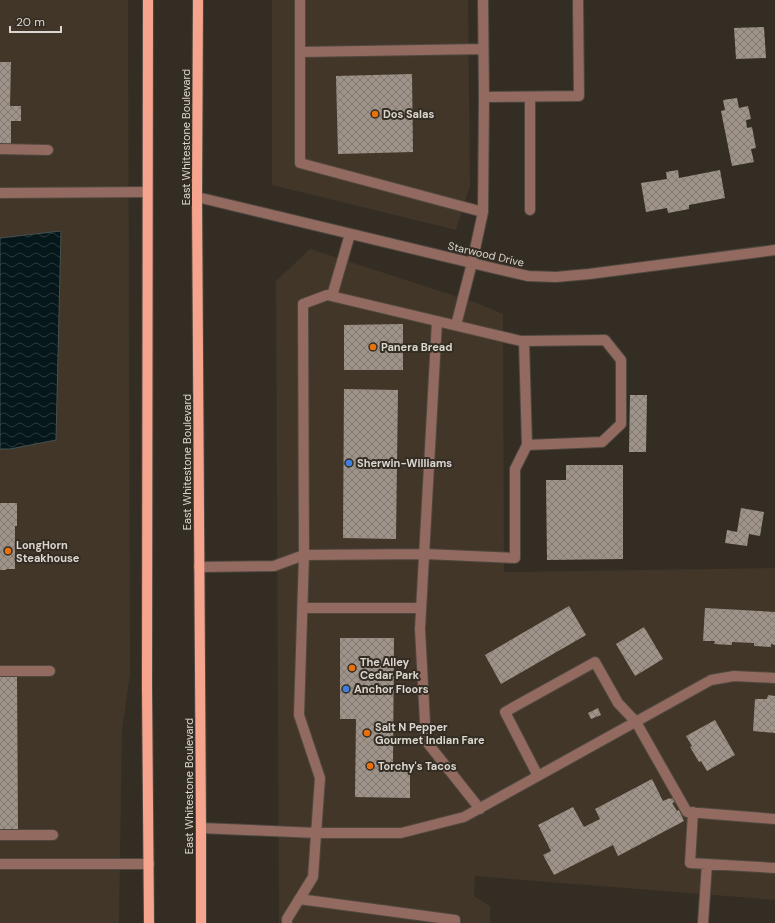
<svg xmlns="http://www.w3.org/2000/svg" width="775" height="923" font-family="'DM Sans',sans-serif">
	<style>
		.built { fill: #423628 }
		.water { fill: url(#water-waves); stroke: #465051 }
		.building { fill: url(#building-cross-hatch) }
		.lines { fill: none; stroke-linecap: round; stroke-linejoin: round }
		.minor-casing { stroke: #4f4840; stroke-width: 12 }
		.major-casing { stroke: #4f4840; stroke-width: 12 }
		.minor { stroke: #926a5f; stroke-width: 10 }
		.major { stroke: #f6a48e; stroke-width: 10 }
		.food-dot { fill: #e8710a; stroke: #342d24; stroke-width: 1.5 }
		.shop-dot { fill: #3f7fe0; stroke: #342d24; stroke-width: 1.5 }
		.labels { text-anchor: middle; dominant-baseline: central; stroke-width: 4; stroke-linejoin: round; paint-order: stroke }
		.poi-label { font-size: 11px; font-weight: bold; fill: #dbd6d0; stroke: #342d24; text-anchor: start }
		.street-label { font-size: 11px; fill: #dbd6d0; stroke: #342d24 }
	</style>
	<defs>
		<pattern id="water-waves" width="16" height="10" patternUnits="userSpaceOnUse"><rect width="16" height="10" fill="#06171b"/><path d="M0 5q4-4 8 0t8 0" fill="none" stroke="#2a383b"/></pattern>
		<pattern id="building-cross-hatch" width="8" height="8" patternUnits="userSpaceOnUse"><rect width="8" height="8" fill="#9e9389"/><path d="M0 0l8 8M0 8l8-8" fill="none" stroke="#827a72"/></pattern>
	</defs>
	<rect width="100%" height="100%" fill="#342d24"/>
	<!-- built -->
	<path class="built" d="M0 0H128L130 674 122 731 119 923H0Z
		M272 0H468L470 186 456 230 272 185Z
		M310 249 477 303 503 314 504 572 775 568V900L475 876 474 896 490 906V923H279L276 281Z"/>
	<!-- water -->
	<path class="water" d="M61 231 56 440 10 449H0V238Z"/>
	<!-- building -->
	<path class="building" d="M764 27 766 58 736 59 734 28Z
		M0 62H11L10 106H21V121H11V145H0Z
		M412 74 413 152 338 154 336 76Z
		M737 98 739 108 748 106 751 119 746 120 747 128 752 127 756 148 751 149 754 162 732 166 721 111 725 110 723 100Z
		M678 170 679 178 720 170 725 198 689 205V209L668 213 667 208 646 212 641 183 667 179 666 172Z
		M403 324V370H344V325Z
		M344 389 398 390 396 539 343 538Z
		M630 395H647L646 452H629Z
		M566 465H623V559L547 560 546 480H566Z
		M0 503H17V526H15V569H6V570H0Z
		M741 508 764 512 760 536 749 534 747 546 725 543 727 530 737 532Z
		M569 606 586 635 501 684 485 655Z
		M705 608 775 612V645L771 644V647L754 646V643L732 642V645L714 644 715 641H703Z
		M644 627 663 659 635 676 616 644Z
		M340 638H394L393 763H410V798L355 797 356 719H340Z
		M0 674H17L18 829H0Z
		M768 695 775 696V733L753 731 755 699H767Z
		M598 708 601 715 591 719 588 713Z
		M715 720 735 755 707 771 701 761 699 762 690 747 692 746 686 736Z
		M652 779 663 801 670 798V799L673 798 675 802 672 803 677 811 679 810 684 821 618 856 613 845 554 875 543 855 551 851 538 825 573 807 584 827 600 819 595 809Z"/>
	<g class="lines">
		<defs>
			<path id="minor" d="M300 0V163L483 212
				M300 52 483 49
				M484 97 579 96 578 0
				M0 149 48 150
				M0 193 147 192
				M197 197 497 269 528 276 556 277 589 274 775 250
				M530 210V97
				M327 295 521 341 605 340 621 360V424L602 442 527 445 515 469V558L425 554 304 555 303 304Z
				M332 296 350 234
				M437 321 420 629 426 741 480 809
				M456 325 472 263 483 212 484 97 483 0
				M524 341 527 445
				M199 567 274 566 304 555 299 715 320 778 313 877 287 919V923
				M303 608H421
				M0 671H50
				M538 776 505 712 595 662 618 703 636 722 687 812 775 819
				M693 812 690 863 775 868
				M201 828 317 833H401L464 817 711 680 734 676 775 678
				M0 835H53
				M0 864H149
				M299 899 455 920V923
				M703 923 707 864"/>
			<path id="major" d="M148 0 147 687 149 923
				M198 0 197 197 201 828V923"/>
		</defs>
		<!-- minor casing -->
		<use href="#minor" class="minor-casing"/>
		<!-- major casing -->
		<use href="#major" class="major-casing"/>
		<!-- minor -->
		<use href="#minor" class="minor"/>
		<!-- major -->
		<use href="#major" class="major"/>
	</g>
	<!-- markers -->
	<g class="food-dot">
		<circle cx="375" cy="114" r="4"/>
		<circle cx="373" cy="347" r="4"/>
		<circle cx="8" cy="551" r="4"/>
		<circle cx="352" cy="668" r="4"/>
		<circle cx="367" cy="733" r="4"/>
		<circle cx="370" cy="766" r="4"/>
	</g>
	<g class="shop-dot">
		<circle cx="349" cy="463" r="4"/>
		<circle cx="346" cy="689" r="4"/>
	</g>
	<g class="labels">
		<!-- poi labels -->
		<g class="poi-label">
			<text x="383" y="114">Dos Salas</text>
			<text x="381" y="347">Panera Bread</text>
			<text x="357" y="463">Sherwin-Williams</text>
			<text x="16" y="545">LongHorn<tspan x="16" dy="13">Steakhouse</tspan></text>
			<text x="360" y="662">The Alley<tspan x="360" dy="13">Cedar Park</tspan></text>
			<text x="354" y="689">Anchor Floors</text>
			<text x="375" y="727">Salt N Pepper<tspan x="375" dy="13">Gourmet Indian Fare</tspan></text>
			<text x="378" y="766">Torchy's Tacos</text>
		</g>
		<!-- street labels -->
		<g class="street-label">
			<text transform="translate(186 137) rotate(-90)">East Whitestone Boulevard</text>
			<text transform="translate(486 254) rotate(13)">Starwood Drive</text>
			<text transform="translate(187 462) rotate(-90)">East Whitestone Boulevard</text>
			<text transform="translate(189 786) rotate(-90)">East Whitestone Boulevard</text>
		</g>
	</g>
	<!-- scale -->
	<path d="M10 26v6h51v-6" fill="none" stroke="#dbd6d0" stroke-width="2"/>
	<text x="16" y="26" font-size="12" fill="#dbd6d0" stroke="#342d24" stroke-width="3" paint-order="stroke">20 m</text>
</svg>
